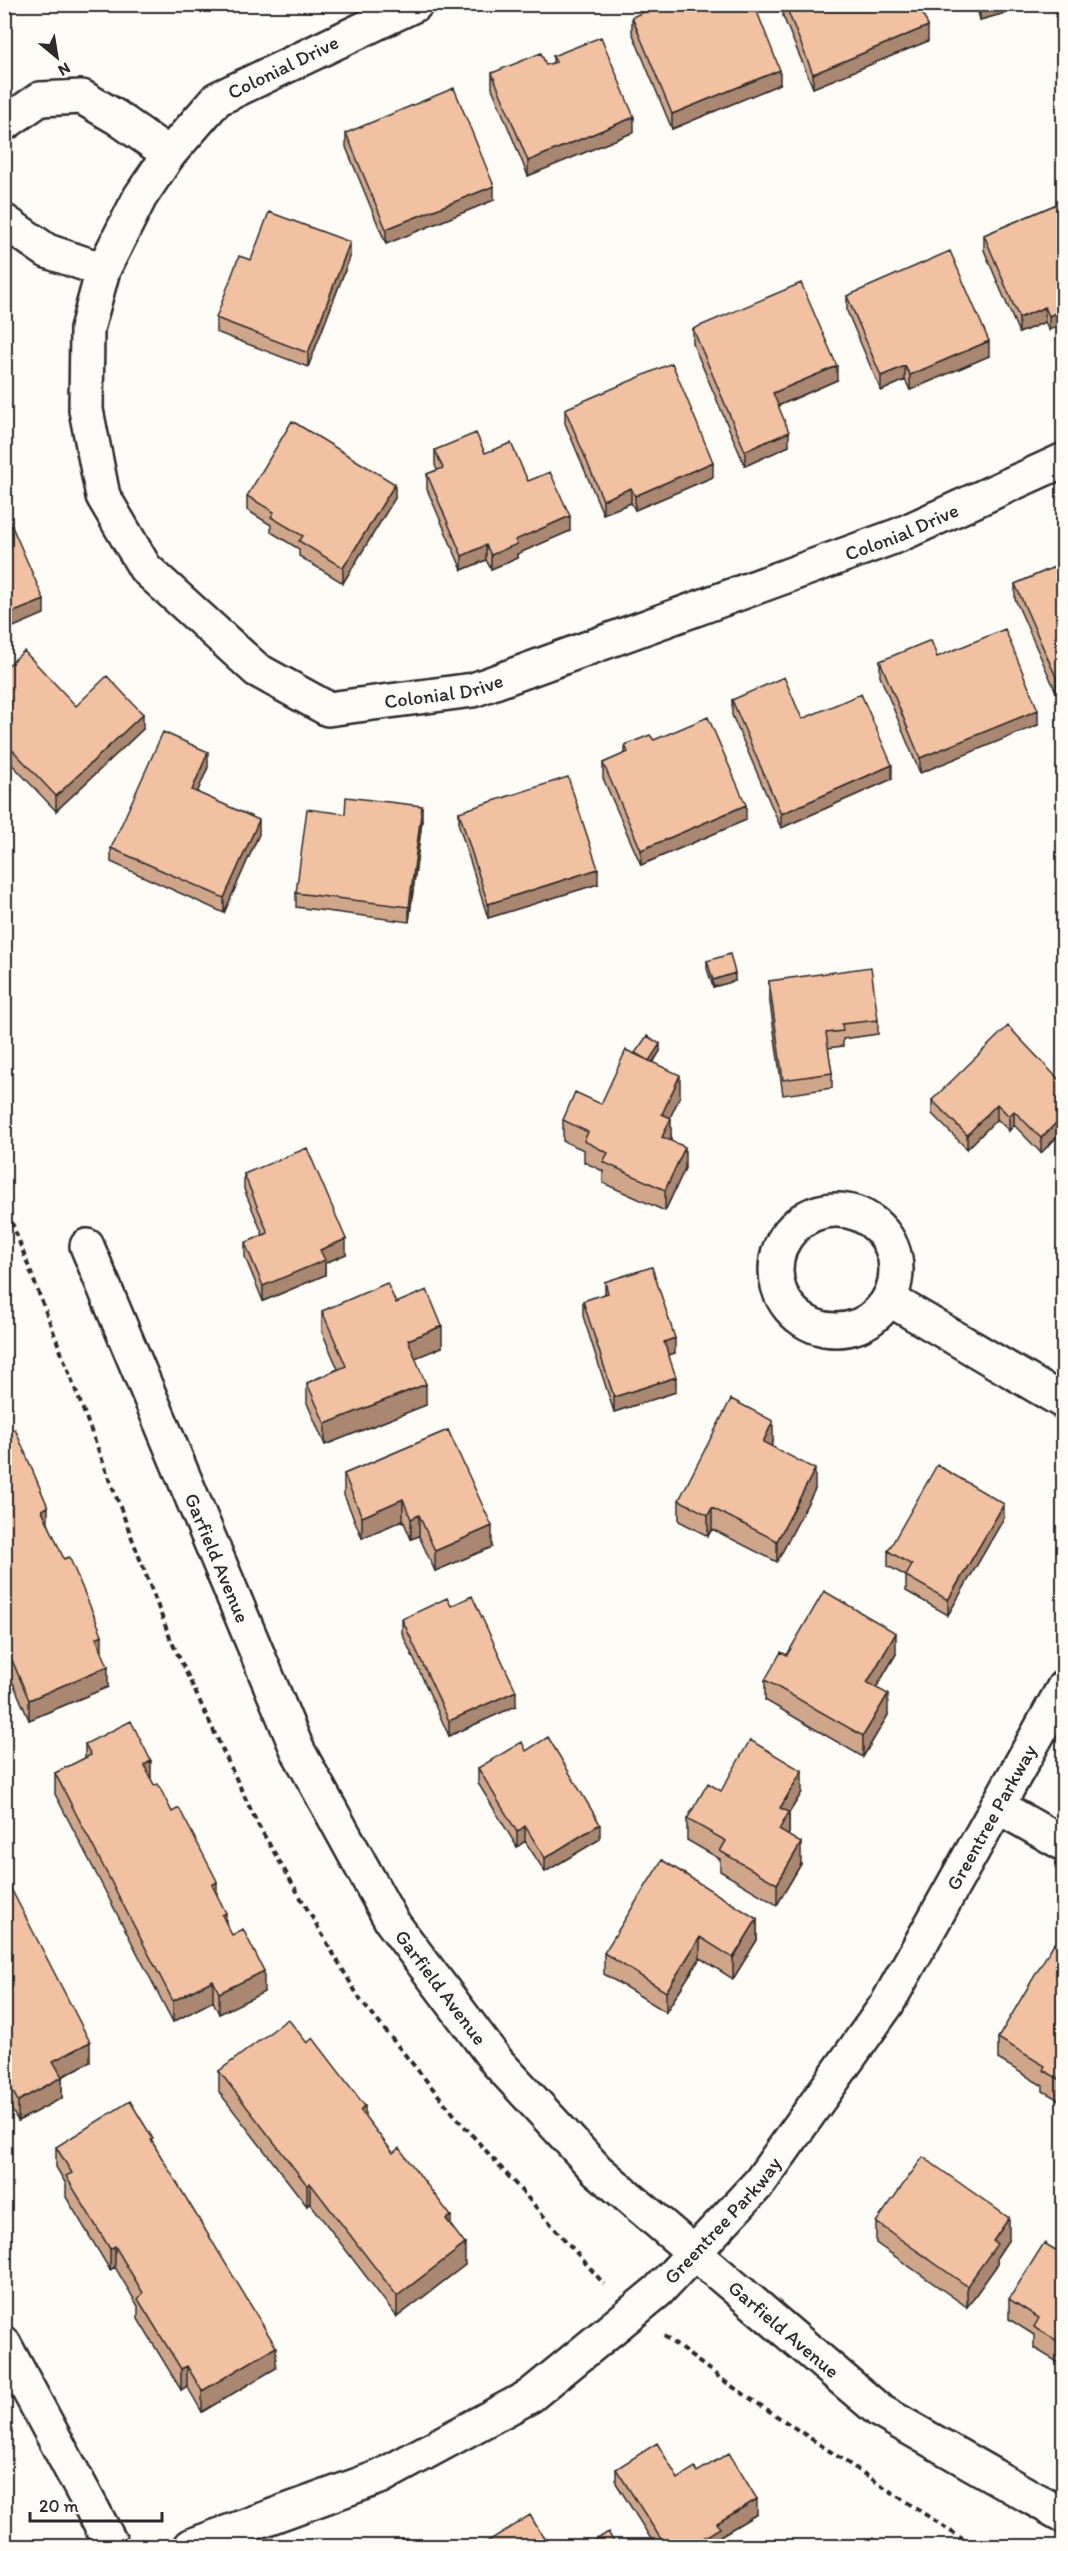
<svg xmlns="http://www.w3.org/2000/svg" width="1068" height="2551" font-family="Itim,sans-serif">
	<style>
		.lines { fill: none; stroke-linecap: round; stroke-linejoin: round }
		.minor-casing { stroke: #2b2b2b; stroke-width: 38 }
		.path { stroke: #2b2b2b; stroke-width: 4; stroke-dasharray: 6 4.5; stroke-linecap: butt }
		.minor { stroke: #fdfcf7; stroke-width: 33 }
		.wall { fill: #d0a68b; stroke: #2b2b2b; stroke-width: 1.5 }
		.shaded-wall { fill: #a98771; stroke: #2b2b2b; stroke-width: 1.5 }
		.building { fill: #f2c1a2; stroke: #2b2b2b; stroke-width: 1.5 }
		.labels { text-anchor: middle; dominant-baseline: central; stroke-width: 5; stroke-linejoin: round; paint-order: stroke }
		.street-label { font-size: 20px; fill: #2b2b2b; stroke: #fdfcf7 }
	</style>
	<rect width="100%" height="100%" fill="#fdfcf7"/>
	<filter id="ink" filterUnits="userSpaceOnUse"><feTurbulence type="fractalNoise" baseFrequency=".0167" numOctaves="2"/><feDisplacementMap in="SourceGraphic" scale="12" xChannelSelector="R" yChannelSelector="G"/><feConvolveMatrix kernelMatrix="1 2 1 2 8 2 1 2 1" color-interpolation-filters="sRGB"/></filter>
	<g filter="url(#ink)">
		<g class="lines">
			<defs>
				<g id="minor">
					<path id="s1" d="M416 4 217 99 169 154 140 197 103 270 87 329 86 410 103 496 145 568 257 670 328 709 473 690 899 535 1064 460"/>
					<path d="M4 124 40 99 82 97 116 117 169 154"/>
					<path d="M4 221 47 251 103 270"/>
					<circle cx="836" cy="1270" r="60"/>
					<path id="s2" d="M87 1246 298 1751 392 1922 498 2063 597 2170 880 2411 1064 2516"/>
					<path d="M889 1299 1064 1402"/>
					<path d="M997 1806 1064 1844"/>
					<path d="M4 2344 112 2546"/>
					<path id="s3" d="M190 2546 380 2477 530 2396 658 2291 760 2182 887 2004 1064 1687"/>
				</g>
			</defs>
			<!-- minor casing -->
			<use href="#minor" class="minor-casing"/>
			<!-- path -->
			<path class="path" d="M4 1202 170 1638 257 1823 361 2001 457 2118 604 2284
				M664 2336 727 2383 973 2546"/>
			<!-- minor -->
			<use href="#minor" class="minor"/>
		</g>
		<!-- wall -->
		<path class="wall" d="M783 4H919L928 41 813 88 783 16Z
			M976 4H1038L980 20Z
			M632 17 780 84 672 129 632 32Z
			M553 56 634 132 528 176 492 88V73L546 65 553 63Z
			M346 133 494 200 386 244 346 147Z
			M1064 201 1049 330 1045 322 1019 333 984 250V235Z
			M350 257 308 367 216 332V318L251 260Z
			M847 296 989 356 910 390 905 380 881 391 847 311Z
			M693 329 837 380 778 406 789 446 745 466 693 344Z
			M565 409 713 477 635 510 631 503 603 514 565 423Z
			M435 450 485 453 528 481 570 531 517 554V558L491 569 486 560 462 570 427 489V474L437 470 435 465Z
			M247 496 395 498 343 583 299 556V549L271 532V525L247 510Z
			M1064 563 1056 692 1015 599V584Z
			M937 657 1038 725 920 773 880 676V661Z
			M4 669 76 706 143 729 56 811 4 756Z
			M732 700 802 719 892 779 781 828 732 715Z
			M654 740 746 820 641 865 603 778V763L625 754V745Z
			M208 767 197 792 259 834 224 913 111 862V848Z
			M459 812 598 884 488 918 459 826Z
			M345 814 422 821 409 922 296 907V893Z
			M707 961 735 981 713 987 707 969Z
			M769 981 878 1020V1034L843 1039V1046L828 1048 832 1073V1088L783 1095 769 996Z
			M660 1051 653 1063 680 1096 670 1117 671 1139 670 1140 685 1168 665 1211 603 1183V1171L584 1162V1150L563 1141V1120L601 1104 635 1055V1053Z
			M1064 1085V1130L1041 1153 1014 1125 1009 1131 997 1119 967 1149 932 1114V1100Z
			M244 1174 346 1254 325 1263V1275L263 1301 245 1257V1243L263 1235 244 1189Z
			M605 1282 675 1353 669 1355 676 1392 614 1412 583 1316V1301L605 1294Z
			M396 1303 442 1347 415 1358 426 1405 325 1445 307 1403V1383L338 1369 322 1332V1311Z
			M4 1419 102 1652 108 1687 29 1720 4 1662Z
			M448 1430 492 1547 435 1571 419 1536 411 1539 403 1520 362 1538 344 1495V1474Z
			M773 1442 771 1446 815 1489 777 1562 712 1529 708 1536 679 1521V1500Z
			M1004 1518 948 1615 906 1591V1576L888 1566V1551Z
			M451 1606 516 1706 449 1736 402 1633V1619Z
			M896 1654 876 1688 888 1715 863 1757 765 1700V1680L787 1655Z
			M85 1744 151 1780 172 1812 217 1896 226 1925 264 1992 219 2014 213 2001 173 2022 55 1794V1773L85 1758Z
			M526 1751 600 1839 545 1872 525 1841 517 1847 478 1783V1768Z
			M721 1791 802 1792 789 1813V1833L788 1836 801 1864 777 1905 720 1871V1859L687 1840V1819Z
			M4 1875 90 2062 62 2077V2098L18 2121 4 2096Z
			M757 1919V1940L733 1979 700 1958 666 2012 604 1974V1953Z
			M1064 1949V2103L1043 2091V2086L998 2059V2038Z
			M219 2071 365 2117 393 2153 451 2226 465 2265 397 2317 310 2203 307 2206 219 2092Z
			M153 2143 276 2368 202 2412 187 2386 181 2390 138 2319V2306L115 2267 110 2270 66 2197V2184L56 2167V2147Z
			M876 2222 1009 2239 997 2257V2265L967 2307 876 2243Z
			M1064 2255V2366L1034 2348V2335L1009 2319V2299Z
			M616 2469 678 2479 697 2472 757 2514 720 2536V2543L713 2547H656L616 2483Z"/>
		<!-- shaded-wall -->
		<path class="shaded-wall" d="M983 4H1038L980 20V5Z
			M928 26V41L813 88V74Z
			M780 70V84L672 129V114Z
			M634 117V132L528 176V161Z
			M494 186V200L386 244V229Z
			M350 242V257L308 367V353Z
			M1045 307V322L1019 333V318Z
			M1064 309V324L1049 330V316Z
			M989 341V356L910 390V375Z
			M837 366V380L773 408V393Z
			M905 366V380L881 391V376Z
			M789 432V446L745 466V451Z
			M713 462V477L635 510V496Z
			M395 484V498L343 583V568Z
			M631 488V503L603 514V500Z
			M570 516V531L517 554V558L491 569V555L515 540Z
			M486 545V560L462 570V556Z
			M44 600V614L4 631V616Z
			M1064 674V688L1056 692V677Z
			M1038 710V725L920 773V758Z
			M143 714V729L56 811V796Z
			M208 752V767L192 805V790Z
			M892 765V779L781 828V814Z
			M746 805V820L641 865V850Z
			M422 806V821L409 922V907Z
			M259 820V834L224 913V898Z
			M598 869V884L488 918V904Z
			M735 973V981L713 987V980Z
			M660 1044V1051L648 1069V1062Z
			M680 1075V1096L662 1135V1114Z
			M997 1104V1119L967 1149V1135Z
			M1014 1111V1125L1009 1131V1116Z
			M1064 1115V1130L1041 1153V1138Z
			M671 1118V1139L662 1157V1137Z
			M685 1147V1168L665 1211V1190Z
			M346 1239V1254L325 1263V1275L263 1301V1286L320 1250Z
			M442 1326V1347L408 1361V1340Z
			M675 1338V1353L664 1356V1342Z
			M676 1377V1392L614 1412V1397Z
			M426 1384V1405L325 1445V1424Z
			M773 1421V1442L763 1463V1442Z
			M815 1469V1489L777 1562V1541Z
			M403 1499V1520L362 1538V1517Z
			M1004 1504V1518L948 1615V1600Z
			M48 1507V1528L42 1510Z
			M712 1508V1529L708 1536V1515Z
			M419 1515V1536L411 1539V1519Z
			M492 1526V1547L435 1571V1551Z
			M896 1633V1654L867 1703V1683Z
			M102 1635V1656L96 1638Z
			M108 1666V1687L29 1720V1700Z
			M516 1691V1706L449 1736V1721Z
			M888 1694V1715L863 1757V1736Z
			M151 1761V1782L144 1765Z
			M802 1771V1792L789 1813V1833L779 1851 780 1808Z
			M600 1824V1839L545 1872V1858Z
			M525 1826V1841L517 1847V1832Z
			M801 1843V1864L777 1905V1884Z
			M217 1882V1903L212 1885Z
			M226 1913V1933L222 1915Z
			M757 1919V1940L733 1979V1958Z
			M700 1937V1958L666 2012V1992Z
			M264 1971V1992L219 2014V1993Z
			M213 1980V2001L173 2022V2001Z
			M90 2042V2062L53 2081V2061Z
			M62 2077V2098L18 2121V2101Z
			M365 2106V2127L360 2110Z
			M310 2183V2203L307 2206V2185Z
			M451 2216V2236L446 2219Z
			M1009 2218V2239L997 2257V2265L967 2307V2286L993 2241Z
			M465 2244V2265L397 2317V2296Z
			M115 2246V2267L110 2270V2249Z
			M276 2347V2368L202 2412V2391Z
			M187 2366V2386L181 2390V2369Z
			M757 2499V2514L720 2536V2543L713 2547H689L717 2523Z"/>
		<!-- building -->
		<path class="building" d="M664 4H754L780 70 672 114 632 17Z
			M785 4H919L928 26 813 74Z
			M601 37 634 117 528 161 492 73 541 53 546 65 556 62 553 56Z
			M454 88 494 186 386 229 346 133Z
			M1064 201V309L1049 316 1045 307 1019 318 984 235Z
			M269 212 350 242 308 353 216 318 239 256 251 260Z
			M950 251 989 341 910 375 905 366 881 376 847 296Z
			M801 283 837 366 773 393 789 432 745 451 693 329Z
			M672 363 713 462 635 496 631 488 603 500 565 409Z
			M292 421 395 484 343 568 299 541 303 536 271 517 274 512 247 496Z
			M476 433 485 453 511 443 528 481 550 472 570 516 515 540 517 544 491 555 486 545 462 556 427 474 443 468 435 450Z
			M4 508 44 600 4 616Z
			M1064 563V674L1056 677 1015 584Z
			M1005 629 1038 710 920 758 880 661 931 640 937 657Z
			M24 651 76 706 107 676 143 714 56 796 4 741V669Z
			M784 677 802 719 861 694 892 765 781 814 732 700Z
			M708 717 746 805 641 850 603 763 628 752 625 745 650 735 654 740Z
			M163 732 208 752 192 790 259 820 224 898 111 848Z
			M568 777 598 869 488 904 459 812Z
			M346 797 422 806 409 907 296 893 307 809 345 814Z
			M730 954 735 973 713 980 707 961Z
			M871 967 878 1020 842 1024 843 1031 826 1033 832 1073 783 1080 769 981Z
			M1008 1026 1064 1085V1115L1041 1138 1014 1111 1009 1116 997 1104 967 1135 932 1100Z
			M647 1036 660 1044 649 1061 635 1053Z
			M626 1050 680 1075 662 1114 671 1118 662 1137 685 1147 665 1190 603 1162 608 1153 584 1141 588 1132 563 1120 575 1092 601 1104Z
			M307 1148 346 1239 320 1250 325 1260 263 1286 245 1243 268 1233 244 1174Z
			M652 1267 675 1338 664 1342 676 1377 614 1397 583 1301 608 1293 605 1282 607 1281Z
			M387 1283 396 1303 427 1290 442 1326 408 1340 426 1384 325 1424 307 1383 346 1366 322 1311Z
			M731 1399 773 1421 763 1442 815 1469 777 1541 712 1508 708 1515 679 1500Z
			M4 1419 10 1431 15 1429 48 1507 42 1510 64 1559 69 1557 71 1561 101 1632 102 1635 96 1638 108 1666 29 1700 4 1641Z
			M448 1430 492 1526 435 1551 419 1515 411 1519 403 1499 362 1517 344 1474Z
			M937 1465 1004 1504 948 1600 906 1576 912 1565 888 1551Z
			M824 1591 896 1633 867 1683 888 1694 863 1736 765 1680 781 1652 787 1655Z
			M472 1596 516 1691 449 1721 402 1619 447 1598 451 1606Z
			M131 1721 151 1761 144 1765 154 1785 158 1784 172 1812 179 1808 216 1879 217 1882 212 1885 226 1913 222 1915 232 1935 243 1929 264 1971 219 1993 213 1980 173 2001 55 1773 91 1755 85 1744Z
			M548 1737 600 1824 545 1858 525 1826 517 1832 478 1768 522 1742 526 1751Z
			M750 1740 802 1771 780 1808 789 1812 779 1830 801 1843 777 1884 720 1851 726 1841 687 1819 708 1783 721 1791Z
			M662 1860 757 1919 733 1958 700 1937 666 1992 604 1953Z
			M4 1875 90 2042 53 2061 62 2077 18 2101 4 2075Z
			M1054 1943 1064 1949V2082L1043 2070 1045 2066 998 2038Z
			M288 2019 307 2043 313 2038 365 2106 360 2110 393 2153 399 2148 451 2216 446 2219 465 2244 397 2296 310 2183 307 2185 219 2071Z
			M130 2101 153 2139 151 2140 276 2347 202 2391 187 2366 181 2369 138 2299 143 2293 115 2246 110 2249 67 2178 66 2176 72 2173 56 2147Z
			M923 2157 1009 2218 993 2241 997 2244 967 2286 876 2222Z
			M1044 2243 1064 2255V2345L1034 2327 1039 2318 1009 2299Z
			M657 2443 678 2479 695 2468 697 2472 729 2453 757 2499 717 2523 720 2528 689 2547H666L616 2469Z
			M530 2515 549 2547H487L485 2543Z
			M608 2532 617 2547H583Z
			M873 2538 882 2547H865Z"/>
	</g>
	<g class="labels">
		<!-- street labels -->
		<g class="street-label">
			<text transform="translate(283 67) rotate(-26)">Colonial Drive</text>
			<text stroke="none"><textPath href="#s1" startOffset="1576">Colonial Drive</textPath></text>
			<text stroke="none"><textPath href="#s1" startOffset="1090">Colonial Drive</textPath></text>
			<text stroke="none"><textPath href="#s2" startOffset="338">Garfield Avenue</textPath></text>
			<text stroke="none"><textPath href="#s3" startOffset="1120">Greentree Parkway</textPath></text>
			<text stroke="none"><textPath href="#s2" startOffset="824">Garfield Avenue</textPath></text>
			<text stroke="none"><textPath href="#s3" startOffset="634">Greentree Parkway</textPath></text>
			<text stroke="none"><textPath href="#s2" startOffset="1310">Garfield Avenue</textPath></text>
		</g>
	</g>
	<!-- margin -->
	<rect width="1068" height="2551" fill="none" stroke="#fdfcf7" stroke-width="24"/>
	<rect x="12" y="12" width="1044" height="2527" fill="none" stroke="#2b2b2b" stroke-width="2" filter="url(#ink)"/>
	<!-- north arrow -->
	<g transform="translate(57 57) rotate(150)" stroke="#fdfcf7" stroke-width="4.5" paint-order="stroke">
	<path d="M0-4.5L10 22L0 15L-10 22Z" fill="#2b2b2b"/>
	<text y="-9" font-size="16" font-weight="bold" text-anchor="middle" fill="#2b2b2b">N</text>
	</g>
	<!-- scale -->
	<path d="M30 2512v9h132v-9" fill="none" stroke="#2b2b2b" stroke-width="3"/>
	<text x="39" y="2512" font-size="18" fill="#2b2b2b" stroke="#fdfcf7" stroke-width="4.5" paint-order="stroke">20 m</text>
</svg>
